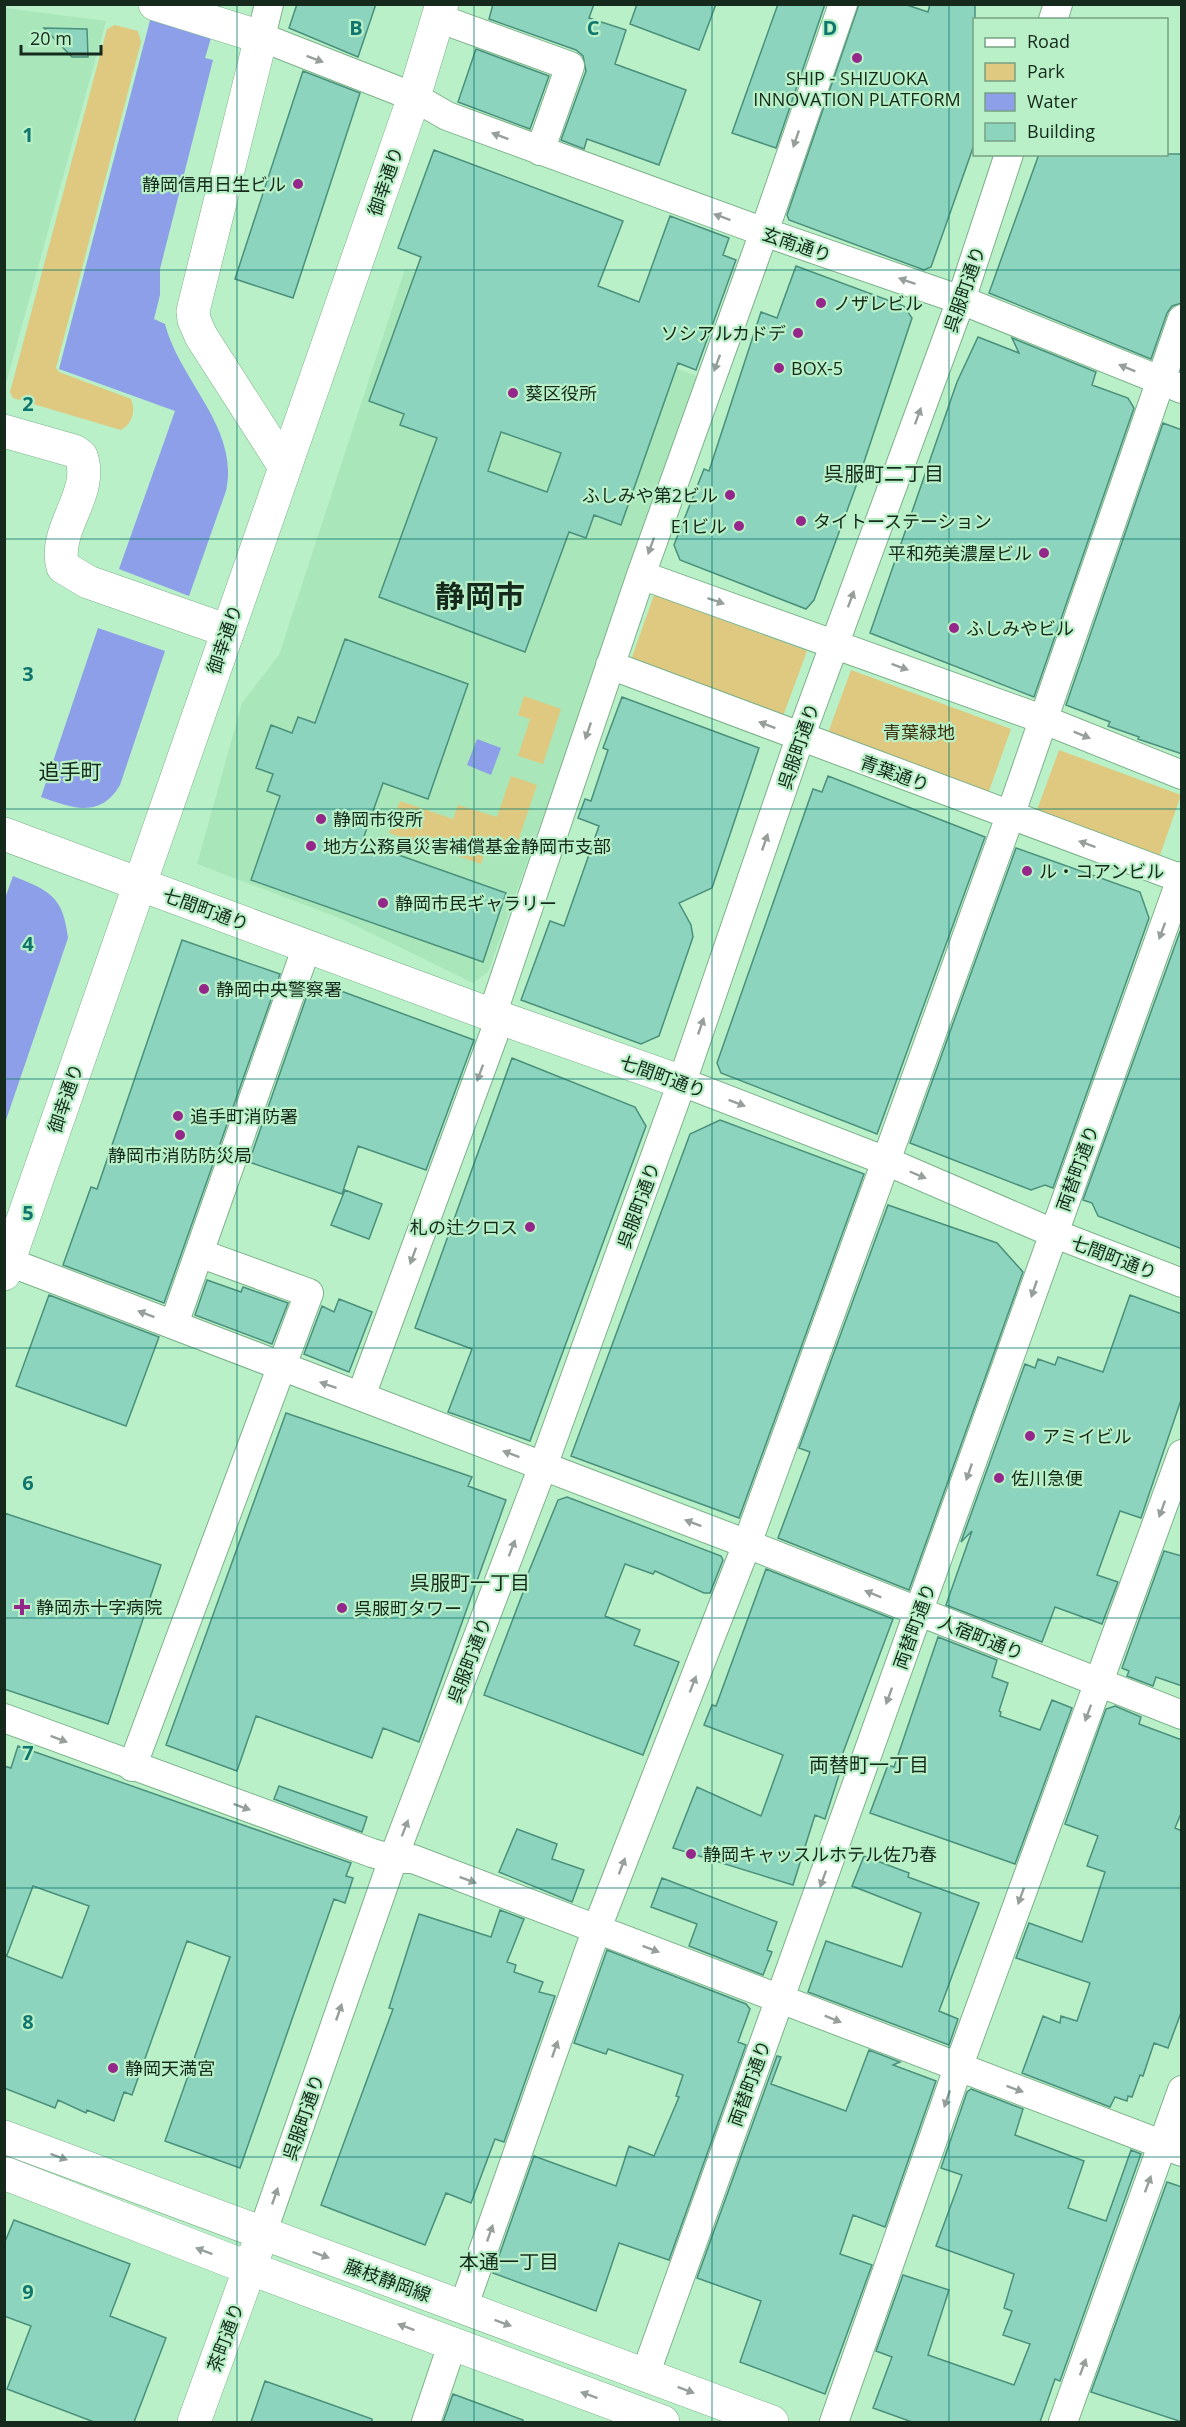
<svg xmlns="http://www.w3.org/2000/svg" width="1186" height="2427" font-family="'Open Sans','Noto Sans JP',sans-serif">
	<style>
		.built { fill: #a9e7ba }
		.green { fill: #dfc87f }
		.water { fill: #8d9fe8 }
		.building { fill: #8dd4be; stroke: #4a907c; stroke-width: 1.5; fill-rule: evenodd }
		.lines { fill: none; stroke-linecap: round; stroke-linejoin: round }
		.minor-casing { stroke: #7db18b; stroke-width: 30 }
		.tertiary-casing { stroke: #7db18b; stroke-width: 34 }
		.secondary-casing { stroke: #7db18b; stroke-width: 34 }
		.primary-casing { stroke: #7db18b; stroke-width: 34 }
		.minor { stroke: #fff; stroke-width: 28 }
		.tertiary { stroke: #fff; stroke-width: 33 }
		.secondary { stroke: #fff; stroke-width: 33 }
		.primary { stroke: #fff; stroke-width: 33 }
		.oneway { fill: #969f99 }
		.grid { fill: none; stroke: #0f766e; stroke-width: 1.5; stroke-opacity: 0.55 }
		.poi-dot { fill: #942789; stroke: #b9f0c7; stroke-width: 2 }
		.labels { text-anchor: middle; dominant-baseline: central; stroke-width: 4.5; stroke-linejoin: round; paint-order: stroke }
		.poi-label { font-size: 18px; fill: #152a1c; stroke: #b9f0c7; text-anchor: start }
		.street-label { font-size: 18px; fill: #152a1c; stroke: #b9f0c7 }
		.park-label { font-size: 18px; fill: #3d320d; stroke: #b9f0c7 }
		.neighbourhood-label { font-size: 20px; fill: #152a1c; stroke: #b9f0c7 }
		.quarter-label { font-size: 21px; fill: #152a1c; stroke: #b9f0c7 }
		.town-label { font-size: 30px; font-weight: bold; fill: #152a1c; stroke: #b9f0c7 }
		.grid-label { font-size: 20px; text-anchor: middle; font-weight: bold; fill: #0f766e; stroke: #b9f0c7; stroke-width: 4.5; stroke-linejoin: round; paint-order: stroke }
	</style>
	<rect width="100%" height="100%" fill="#b9f0c7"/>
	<!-- built -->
	<path class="built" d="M5 8 106 21 5 387Z
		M405 269 700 377 488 972 473 983 342 919 197 864 242 703 279 655Z"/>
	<!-- green -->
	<path class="green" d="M115 25 138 31 141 42 56 368 59 372 131 399C136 412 132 423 121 430L13 398 10 392 107 29Z
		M654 595 807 651 783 716 631 660Z
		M851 670 1011 729 988 794 827 736Z
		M524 696 561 709 543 764 518 756 530 719 518 715Z
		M1059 750 1181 795 1159 858 1036 813Z
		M511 776 537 785 514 853 488 844 481 864 389 833 400 801 453 819 458 805 497 817Z"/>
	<!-- water -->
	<path class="water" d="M154 5H221L205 58 213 60 160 269V295L154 319 165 324C180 382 240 428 226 491L189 596 119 569 175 411 59 369Z
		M98 628 165 651 120 785C100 819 72 808 41 797Z
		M477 739 501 748 491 775 467 765Z
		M13 876C50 891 63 896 68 938L5 1123 4 901Z"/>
	<!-- building -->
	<path class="building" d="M297 4H376L358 57 289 28Z
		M493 4H594L589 18 626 30 615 64 686 90 659 165 587 139 584 149 561 140 586 71 583 56 576 50 489 19Z
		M637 4H716L699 50 630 24Z
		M778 4H825L776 148 732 133Z
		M859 4 907 5 928 12 930 4H975V142L931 267 924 270 789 220 787 215Z
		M44 28 87 29 88 57H72Z
		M476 49 549 76 530 129 458 102Z
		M303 71 360 93 293 298 235 279Z
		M434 150 623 221 598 286 639 302 670 216 729 238 723 255 736 260 696 370 678 363 621 525 594 515 586 538 569 532 525 652 379 597 437 438 400 425 404 414 369 401 421 257 398 248ZM501 432 561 453 547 492 488 471Z
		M1039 154H1182V303L1172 306 1167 313 1151 359 989 293Z
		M796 266 904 306 912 318 855 489 814 600 806 609 680 560 674 545 704 469 709 471 761 312 777 318Z
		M978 337 1019 353 1012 338 1096 372 1092 385 1128 398 1134 408 1034 697 870 633 957 382Z
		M1163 423 1182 430V754L1138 739 1139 737 1108 726 1110 722 1066 705Z
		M345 639 468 684 428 799 383 783 362 842 506 893 483 962 251 880 280 796 267 791 273 774 256 768 271 725 292 733 298 717 315 723Z
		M622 697 759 748 712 888 679 903 691 925 693 937 659 1036 641 1044 521 1000 550 921 564 926 599 826 578 818 585 799 591 801 608 750 603 748Z
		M828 776 985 837 877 1134 721 1073 717 1063 813 789 822 792Z
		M1016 848 1140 892 1149 918 1053 1188 1045 1185 1031 1190 910 1143Z
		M1182 926V1249L1098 1216 1092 1203 1083 1200Z
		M182 940 280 974 164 1303 63 1265 91 1187 97 1189Z
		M311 984 320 988 322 984 474 1040 426 1170 358 1146 342 1194 249 1162Z
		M512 1058 635 1107 646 1126 530 1441 448 1412 472 1349 415 1328Z
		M720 1120 864 1174 739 1518 571 1456 690 1134Z
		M345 1190 382 1204 369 1239 331 1225Z
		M888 1205 997 1243 1023 1272 909 1590 778 1538 810 1452 799 1448Z
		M207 1280 241 1292 243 1287 288 1303 272 1344 195 1315Z
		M49 1295 159 1337 126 1426 16 1386Z
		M1130 1295 1182 1314V1397L1141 1518 1120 1511 1097 1575 1118 1582 1102 1624 1055 1607 1042 1642 946 1605 972 1531 961 1542 1025 1364 1035 1368 1038 1359 1055 1365 1058 1357 1103 1372Z
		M339 1299 372 1312 349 1372 304 1354 322 1306 334 1312Z
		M286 1413 472 1477 468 1486 506 1500 419 1742 383 1728 372 1758 256 1716 237 1771 166 1745Z
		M567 1497 721 1556 723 1560 710 1593H704L655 1571 653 1574 625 1564 605 1616 640 1630 634 1645 679 1662 643 1755 484 1695 527 1582 525 1581 558 1500Z
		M4 1513 161 1565 108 1724 4 1689Z
		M1164 1551 1182 1556V1686L1156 1677 1153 1686 1127 1676 1129 1671 1122 1668Z
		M766 1569 893 1619 841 1758 844 1759 825 1819 815 1815 793 1885 673 1848 697 1787 761 1816 783 1755 704 1725 712 1705 716 1706Z
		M938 1637 997 1660 992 1677 1008 1683 999 1711 1001 1712 1000 1716 1040 1730 1052 1700 1072 1708 1015 1864 870 1813 888 1765 894 1767Z
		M1115 1706 1141 1717 1139 1724 1182 1740V1811L1175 1828 1182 1831V2010L1168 2048 1154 2043 1143 2076 1140 2075 1132 2097 1128 2096 1127 2101 1115 2097 1110 2107 1022 2073 1043 2016 1060 2023 1061 2016 1077 2021 1090 1983 1016 1958 1029 1923 1082 1942 1105 1872 1087 1866 1098 1836 1065 1824 1106 1709Z
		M18 1746 351 1863 346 1876 353 1878 345 1903 334 1899 240 2168 165 2141 230 1957 187 1941 132 2095 124 2092 114 2121 87 2110 86 2113 58 2100 55 2108 4 2088V1955L62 1978 89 1906 33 1886 7 1955H4V1766L11 1768Z
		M279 1786 367 1817 362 1832 274 1799Z
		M517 1829 557 1844 552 1859 584 1870 572 1902 499 1872Z
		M864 1856 909 1873 908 1877 979 1903 939 2011 958 2019 949 2045 808 1992 826 1941 902 1967 921 1913 852 1886Z
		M662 1878 777 1922 767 1950 772 1952 763 1975 689 1946 697 1924 651 1907Z
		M500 1910 524 1919 507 1962 516 1965 514 1972 543 1982 539 1992 555 1996 504 2142 495 2139 471 2203 446 2193 425 2245 321 2205 393 2009 389 2008 419 1914 491 1937Z
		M607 1950 746 2004 750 2009 738 2042 746 2045 669 2260 619 2243 596 2311 493 2273 534 2156 616 2186 629 2146 654 2156 679 2097 676 2096 683 2075 608 2049 606 2054 574 2043Z
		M869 2050 900 2062 893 2065 936 2081 885 2227 853 2215 840 2254 872 2265 825 2394 740 2362 761 2301 697 2278 777 2056 781 2057 771 2084 846 2111Z
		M971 2089 1023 2109 1015 2135 1084 2161 1068 2208 1106 2221 1131 2150 1141 2154 1060 2381 1055 2379 1040 2422H912L873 2408 892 2357 876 2351 903 2275 949 2290 928 2355 1014 2385 1030 2344 1003 2335 1012 2311 1004 2308 1014 2274 936 2246 962 2175 941 2168 967 2092Z
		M1167 2182 1182 2187V2422L1091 2392Z
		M14 2220 130 2264 110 2316 166 2338 134 2422H94L7 2389 31 2326 4 2316V2244Z
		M265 2381 372 2419V2422H251Z
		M453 2394 523 2420V2422H443Z"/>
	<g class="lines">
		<defs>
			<path id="minor" d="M269 4 261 37 414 97 447 116 764 232 961 300 1182 389
				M438 18 570 66 540 151
				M1053 20 1058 4
				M641 575 1042 719 1182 775
				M610 665 1182 879
				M492 1015 641 575 764 232 843 4
				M682 1082 886 1161 1053 1233 1182 1283
				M9 1262 747 1544 1182 1715
				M174 1324 307 946
				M361 1396 500 1018
				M4 1718 372 1853 393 1859H413L1182 2152
				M132 1767 309 1293 199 1253
				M256 2251 393 1859 543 1466 682 1082 800 738 961 300 1009 154
				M463 2308 597 1928 747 1544 886 1161 1010 816 1182 319
				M645 2375 1182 876
				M426 2422 452 2345
				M834 2422 958 2068 1182 1454
				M1063 2422 1182 2090"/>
			<path id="tertiary" d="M155 4 261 37 193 311 194 320 201 336 285 467
				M4 431 74 451 81 456C95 494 52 529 63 567L88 582 228 631
				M4 834 492 1015 682 1082
				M194 2422 256 2251"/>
			<path id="secondary" d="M4 2137 772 2422
				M4 2173 249 2268 663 2422"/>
			<path id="primary" d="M4 1274 414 97 442 4"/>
		</defs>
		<!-- minor casing -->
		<use href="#minor" class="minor-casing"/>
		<!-- tertiary casing -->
		<use href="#tertiary" class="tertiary-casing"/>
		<!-- secondary casing -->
		<use href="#secondary" class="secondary-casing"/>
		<!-- primary casing -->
		<use href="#primary" class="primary-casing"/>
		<!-- minor -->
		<use href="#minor" class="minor"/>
		<!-- tertiary -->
		<use href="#tertiary" class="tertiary"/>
		<!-- secondary -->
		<use href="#secondary" class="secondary"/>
		<!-- primary -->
		<use href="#primary" class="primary"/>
	</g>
	<!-- one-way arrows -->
	<defs><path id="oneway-solid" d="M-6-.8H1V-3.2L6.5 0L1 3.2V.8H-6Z" transform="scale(1.5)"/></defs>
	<g class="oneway">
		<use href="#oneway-solid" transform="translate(315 59) rotate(21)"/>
		<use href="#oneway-solid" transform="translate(500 136) rotate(-159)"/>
		<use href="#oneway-solid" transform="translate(796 139) rotate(109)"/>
		<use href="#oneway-solid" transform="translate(722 217) rotate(-160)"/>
		<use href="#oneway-solid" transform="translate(907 281) rotate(-161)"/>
		<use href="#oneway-solid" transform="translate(717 363) rotate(110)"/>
		<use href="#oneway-solid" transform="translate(1127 368) rotate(-158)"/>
		<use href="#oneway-solid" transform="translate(918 416) rotate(-70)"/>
		<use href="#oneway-solid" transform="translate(651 546) rotate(110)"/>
		<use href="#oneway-solid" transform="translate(851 599) rotate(-70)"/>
		<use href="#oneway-solid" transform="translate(716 601) rotate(19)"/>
		<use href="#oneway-solid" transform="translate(900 667) rotate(20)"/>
		<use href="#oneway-solid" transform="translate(767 725) rotate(-159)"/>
		<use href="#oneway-solid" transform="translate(588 731) rotate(109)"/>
		<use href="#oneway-solid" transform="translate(1082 735) rotate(22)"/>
		<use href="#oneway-solid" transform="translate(765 842) rotate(-71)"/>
		<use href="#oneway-solid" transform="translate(1087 844) rotate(-160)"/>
		<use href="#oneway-solid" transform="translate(1162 931) rotate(110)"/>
		<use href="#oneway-solid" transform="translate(701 1026) rotate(-71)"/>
		<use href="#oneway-solid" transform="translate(480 1073) rotate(110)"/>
		<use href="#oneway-solid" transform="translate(737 1103) rotate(21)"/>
		<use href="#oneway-solid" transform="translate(918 1175) rotate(23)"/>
		<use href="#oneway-solid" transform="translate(413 1256) rotate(110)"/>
		<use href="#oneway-solid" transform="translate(1034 1289) rotate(109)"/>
		<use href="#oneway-solid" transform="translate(146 1314) rotate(-159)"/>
		<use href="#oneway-solid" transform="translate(328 1385) rotate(-161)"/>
		<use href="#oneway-solid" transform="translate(511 1454) rotate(-159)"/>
		<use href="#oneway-solid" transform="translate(969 1472) rotate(109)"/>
		<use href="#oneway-solid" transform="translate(1162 1509) rotate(110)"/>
		<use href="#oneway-solid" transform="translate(693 1523) rotate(-159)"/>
		<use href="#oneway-solid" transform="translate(512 1548) rotate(-69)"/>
		<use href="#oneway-solid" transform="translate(873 1594) rotate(-158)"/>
		<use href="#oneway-solid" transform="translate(693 1684) rotate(-69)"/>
		<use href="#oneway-solid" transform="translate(889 1696) rotate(110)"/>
		<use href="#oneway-solid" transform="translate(1088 1713) rotate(110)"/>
		<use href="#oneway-solid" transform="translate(59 1739) rotate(21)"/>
		<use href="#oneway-solid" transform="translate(242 1807) rotate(20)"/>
		<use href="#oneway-solid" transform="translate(405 1828) rotate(-69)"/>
		<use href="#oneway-solid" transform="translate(622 1866) rotate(-69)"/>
		<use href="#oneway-solid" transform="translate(823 1879) rotate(110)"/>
		<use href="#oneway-solid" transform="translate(468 1880) rotate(21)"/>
		<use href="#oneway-solid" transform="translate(1021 1896) rotate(110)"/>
		<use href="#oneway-solid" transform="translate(651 1949) rotate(21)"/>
		<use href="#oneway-solid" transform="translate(339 2012) rotate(-71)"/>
		<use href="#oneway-solid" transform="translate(833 2019) rotate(22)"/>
		<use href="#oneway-solid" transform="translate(555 2049) rotate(-71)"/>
		<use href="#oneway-solid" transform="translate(1015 2089) rotate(20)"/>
		<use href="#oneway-solid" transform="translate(947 2099) rotate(109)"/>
		<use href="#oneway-solid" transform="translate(59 2157) rotate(20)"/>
		<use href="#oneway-solid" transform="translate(1148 2184) rotate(-70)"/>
		<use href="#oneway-solid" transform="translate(275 2196) rotate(-71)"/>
		<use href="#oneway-solid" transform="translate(490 2233) rotate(-71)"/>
		<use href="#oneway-solid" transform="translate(204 2251) rotate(-159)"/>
		<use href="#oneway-solid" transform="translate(321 2255) rotate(20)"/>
		<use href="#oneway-solid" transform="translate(503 2323) rotate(20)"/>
		<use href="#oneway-solid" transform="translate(406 2327) rotate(-159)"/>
		<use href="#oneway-solid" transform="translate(1083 2367) rotate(-70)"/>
		<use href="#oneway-solid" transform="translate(686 2390) rotate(21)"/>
		<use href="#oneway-solid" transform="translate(589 2395) rotate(-160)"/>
	</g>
	<!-- grid -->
	<path class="grid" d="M237 4V2422M474 4V2422M712 4V2422M949 4V2422M4 270H1182M4 539H1182M4 809H1182M4 1079H1182M4 1348H1182M4 1618H1182M4 1888H1182M4 2157H1182"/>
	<!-- markers -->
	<g class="poi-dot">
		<circle cx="857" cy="58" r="6"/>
		<circle cx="298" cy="184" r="6"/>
		<circle cx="821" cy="303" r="6"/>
		<circle cx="798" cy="333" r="6"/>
		<circle cx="779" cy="368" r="6"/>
		<circle cx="513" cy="393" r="6"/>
		<circle cx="730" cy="495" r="6"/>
		<circle cx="801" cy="521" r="6"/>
		<circle cx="739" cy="526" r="6"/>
		<circle cx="1044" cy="553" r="6"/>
		<circle cx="954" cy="628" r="6"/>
		<circle cx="321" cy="819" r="6"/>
		<circle cx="311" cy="846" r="6"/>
		<circle cx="1027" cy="871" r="6"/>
		<circle cx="383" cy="903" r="6"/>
		<circle cx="204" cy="989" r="6"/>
		<circle cx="178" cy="1116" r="6"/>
		<circle cx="180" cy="1135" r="6"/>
		<circle cx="530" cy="1227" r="6"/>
		<circle cx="1030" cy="1436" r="6"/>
		<circle cx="999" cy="1478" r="6"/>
		<path d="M19 1598h6v6h6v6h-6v6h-6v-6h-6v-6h6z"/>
		<circle cx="342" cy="1608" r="6"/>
		<circle cx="691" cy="1854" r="6"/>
		<circle cx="113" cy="2068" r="6"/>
	</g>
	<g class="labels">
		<!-- poi labels -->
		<g class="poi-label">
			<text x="857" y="78" text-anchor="middle">SHIP - SHIZUOKA<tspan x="857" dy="21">INNOVATION PLATFORM</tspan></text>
			<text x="286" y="184" text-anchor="end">静岡信用日生ビル</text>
			<text x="833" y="303">ノザレビル</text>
			<text x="786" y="333" text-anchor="end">ソシアルカドデ</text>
			<text x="791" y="368">BOX-5</text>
			<text x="525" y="393">葵区役所</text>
			<text x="718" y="495" text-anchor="end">ふしみや第2ビル</text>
			<text x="813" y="521">タイトーステーション</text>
			<text x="727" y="526" text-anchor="end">E1ビル</text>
			<text x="1032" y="553" text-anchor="end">平和苑美濃屋ビル</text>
			<text x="966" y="628">ふしみやビル</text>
			<text x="333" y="819">静岡市役所</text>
			<text x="323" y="846">地方公務員災害補償基金静岡市支部</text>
			<text x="1039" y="871">ル・コアンビル</text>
			<text x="395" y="903">静岡市民ギャラリー</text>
			<text x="216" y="989">静岡中央警察署</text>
			<text x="190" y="1116">追手町消防署</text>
			<text x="180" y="1155" text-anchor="middle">静岡市消防防災局</text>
			<text x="518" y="1227" text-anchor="end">札の辻クロス</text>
			<text x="1042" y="1436">アミイビル</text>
			<text x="1011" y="1478">佐川急便</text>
			<text x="36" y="1607">静岡赤十字病院</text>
			<text x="354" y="1608">呉服町タワー</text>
			<text x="703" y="1854">静岡キャッスルホテル佐乃春</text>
			<text x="125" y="2068">静岡天満宮</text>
		</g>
		<!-- street labels -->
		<g class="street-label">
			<text transform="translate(385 181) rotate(-71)">御幸通り</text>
			<text transform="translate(797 244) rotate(19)">玄南通り</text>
			<text transform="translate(964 289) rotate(-71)">呉服町通り</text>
			<text transform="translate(224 639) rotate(-71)">御幸通り</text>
			<text transform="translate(798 746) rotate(-71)">呉服町通り</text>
			<text transform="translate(895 773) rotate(20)">青葉通り</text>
			<text transform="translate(206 909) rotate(20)">七間町通り</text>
			<text transform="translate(663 1076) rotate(20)">七間町通り</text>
			<text transform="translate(65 1098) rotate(-71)">御幸通り</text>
			<text transform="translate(1077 1168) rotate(-70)">両替町通り</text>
			<text transform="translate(638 1205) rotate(-70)">呉服町通り</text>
			<text transform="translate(1114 1257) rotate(21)">七間町通り</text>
			<text transform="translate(914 1626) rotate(-70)">両替町通り</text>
			<text transform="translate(981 1637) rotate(22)">人宿町通り</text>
			<text transform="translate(469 1660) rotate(-69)">呉服町通り</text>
			<text transform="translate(749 2083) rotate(-70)">両替町通り</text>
			<text transform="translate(303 2117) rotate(-71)">呉服町通り</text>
			<text transform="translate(388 2280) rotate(20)">藤枝静岡線</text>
			<text transform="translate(225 2337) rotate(-70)">茶町通り</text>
		</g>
		<!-- park labels -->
		<g class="park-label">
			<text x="919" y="732">青葉緑地</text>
		</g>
		<!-- neighbourhood labels -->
		<g class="neighbourhood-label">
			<text x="884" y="473">呉服町二丁目</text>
			<text x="470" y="1582">呉服町一丁目</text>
			<text x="869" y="1764">両替町一丁目</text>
			<text x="509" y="2261">本通一丁目</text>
		</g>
		<!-- quarter labels -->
		<g class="quarter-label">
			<text x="70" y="771">追手町</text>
		</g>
		<!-- town labels -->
		<g class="town-label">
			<text x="480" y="595">静岡市</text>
		</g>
	</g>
	<g class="grid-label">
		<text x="356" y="35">B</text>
		<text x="593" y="35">C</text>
		<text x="830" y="35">D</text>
		<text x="28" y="142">1</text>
		<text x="28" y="411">2</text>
		<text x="28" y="681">3</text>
		<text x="28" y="951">4</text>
		<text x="28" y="1220">5</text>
		<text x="28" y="1490">6</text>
		<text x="28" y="1760">7</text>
		<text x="28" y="2029">8</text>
		<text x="28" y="2299">9</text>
	</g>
	<!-- border -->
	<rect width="1186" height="2427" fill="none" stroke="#152a1c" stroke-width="12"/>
	<!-- legend -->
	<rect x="973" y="18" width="195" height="138" fill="#b9f0c7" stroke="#77a183" stroke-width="1.5"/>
	<rect x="985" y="38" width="30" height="9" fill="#ffffff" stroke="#77a183" stroke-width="1.5"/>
	<text x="1027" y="48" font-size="18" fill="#152a1c">Road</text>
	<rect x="985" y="63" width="30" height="18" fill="#dfc87f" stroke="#77a183" stroke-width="1.5"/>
	<text x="1027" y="78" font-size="18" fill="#152a1c">Park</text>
	<rect x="985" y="93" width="30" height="18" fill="#8d9fe8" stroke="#77a183" stroke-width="1.5"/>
	<text x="1027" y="108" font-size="18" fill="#152a1c">Water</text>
	<rect x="985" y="123" width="30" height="18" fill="#8dd4be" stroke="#77a183" stroke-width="1.5"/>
	<text x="1027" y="138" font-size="18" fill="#152a1c">Building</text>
	<!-- scale -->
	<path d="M21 45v9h80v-9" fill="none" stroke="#152a1c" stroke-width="3"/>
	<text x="30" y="45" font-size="18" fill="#152a1c" stroke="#b9f0c7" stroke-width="4.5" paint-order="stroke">20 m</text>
</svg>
